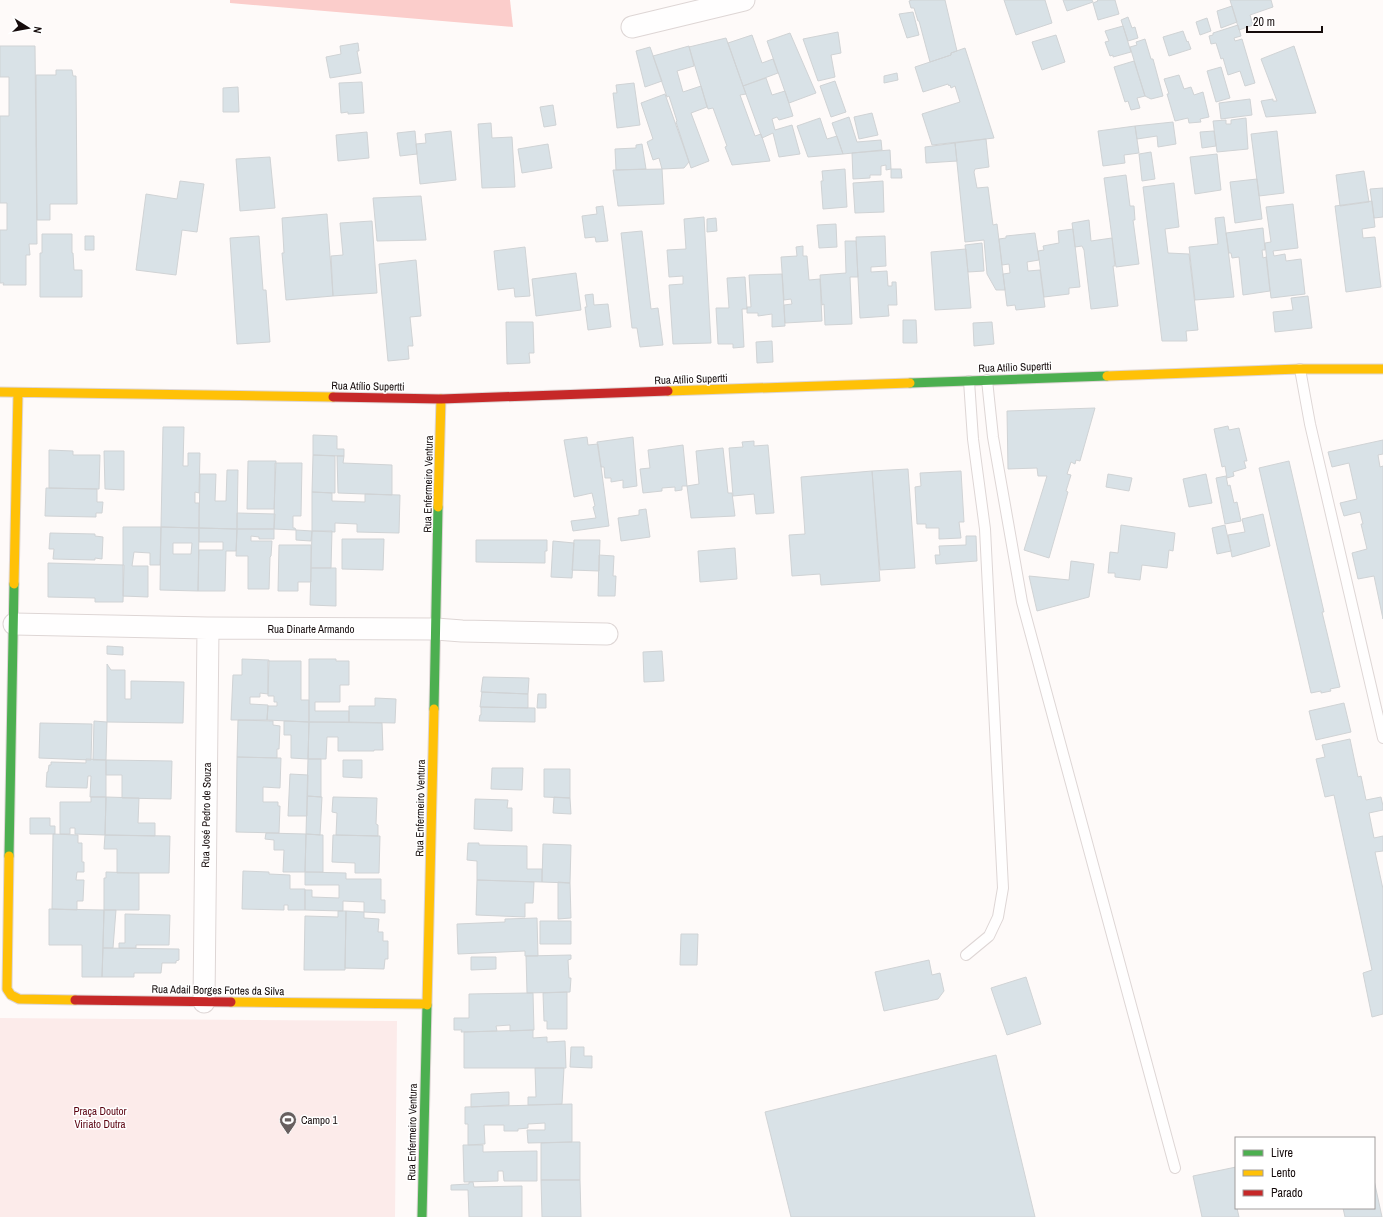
<svg xmlns="http://www.w3.org/2000/svg" width="1383" height="1217" font-family="'Archivo Narrow',sans-serif">
	<style>
		.green { fill: #fcebea }
		.forest { fill: #fbcdcb }
		.building { fill: #d9e2e7; stroke: #d0d3d5; fill-rule: evenodd }
		.lines { fill: none; stroke-linecap: round; stroke-linejoin: round }
		.lane-casing { stroke: #ded6d5; stroke-width: 12 }
		.street-casing { stroke: #ded6d5; stroke-width: 23 }
		.fast-casing { stroke: #ded6d5; stroke-width: 11 }
		.slow-casing { stroke: #ded6d5; stroke-width: 11 }
		.jam-casing { stroke: #ded6d5; stroke-width: 11 }
		.lane { stroke: #fffefe; stroke-width: 10 }
		.street { stroke: #fffefe; stroke-width: 21 }
		.fast { stroke: #4caf50; stroke-width: 9 }
		.slow { stroke: #ffc107; stroke-width: 9 }
		.jam { stroke: #c62828; stroke-width: 9 }
		.labels { text-anchor: middle; dominant-baseline: central; stroke-width: 3; stroke-linejoin: round; paint-order: stroke }
		.street-label { font-size: 11px; fill: #160c0c; stroke: #fff }
		.park-label { font-size: 11px; fill: #5a020f; stroke: #fff }
		.poi-label { font-size: 11px; fill: #160c0c; stroke: #fff; text-anchor: start }
	</style>
	<rect width="100%" height="100%" fill="#fefaf9"/>
	<!-- green -->
	<path class="green" d="M0 1018 397 1021 395 1217H0Z"/>
	<!-- forest -->
	<path class="forest" d="M230 0H510L513 27 230 3Z"/>
	<!-- building -->
	<path class="building" d="M912 0H945L957 51 951 53V55L930 62 919 21H918L914 8H911L909 1Z
		M1004 0H1045L1052 23 1016 35Z
		M1063 0H1092L1093 2 1067 11Z
		M1097 0H1115L1119 14 1098 20 1093 3 1098 1Z
		M1230 0H1271L1273 7 1250 15 1253 25 1239 30Z
		M1232 6 1237 22 1221 28 1217 11Z
		M913 12 919 35 907 38 899 14Z
		M1128 17 1132 28 1135 27 1138 38 1128 41 1121 20Z
		M1207 18 1211 31 1200 35 1196 22Z
		M1238 25 1241 36 1234 38 1235 41 1242 39 1255 83 1245 86 1240 71 1228 75 1223 58 1221 59 1216 43 1211 44 1209 36 1213 35V33Z
		M1123 26 1131 52 1113 57V55L1110 56 1105 42 1109 41 1105 31Z
		M1183 31 1187 42 1188 41 1191 49 1169 56 1163 37Z
		M838 32 841 53 831 55 835 77 818 81 803 39Z
		M790 33 816 93 789 103 767 41Z
		M752 35 762 63 773 59 778 73 743 86 728 43Z
		M1056 35 1065 62 1042 70 1032 42Z
		M726 38 746 94 740 95 755 136 761 134 770 161 732 165 725 147 727 146 713 108 708 109 689 47Z
		M1145 39 1151 59H1153L1163 96 1151 99 1145 96 1130 47 1137 45 1136 42Z
		M358 43 359 51H357L361 73 330 78 326 57 341 54 340 46Z
		M0 46H35L37 244H29L30 255H26V285H3L4 283H0V230H7V203H0V116H9V77H0Z
		M689 46 694 66 677 71 683 92 701 86 707 107 691 113 709 161 691 168 676 122 677 121 669 96 667 97 653 56Z
		M1294 46 1316 113 1266 117 1261 101 1273 99V101H1277L1261 59Z
		M650 47 662 81 645 87 636 51Z
		M965 48 994 138 932 145 922 114 960 102 955 86 951 88 950 85 949 86 948 84 923 92 915 67 951 55V53Z
		M1134 61 1145 96 1137 98 1140 108 1131 110 1128 101 1125 102 1114 67Z
		M1221 67 1230 98 1216 102 1207 71Z
		M56 70H72L73 76H76L77 204H50V220H37L36 75H56Z
		M897 73 898 80 884 83V76Z
		M1179 75 1184 89 1191 87 1194 95 1203 92 1209 117 1200 119 1201 122 1189 123 1188 118 1175 121 1167 94H1169L1164 79Z
		M766 78 772 95 785 91 793 116 779 120 777 117 772 119 775 130 792 125 800 154 779 157 773 133 762 138 743 86Z
		M835 81 846 112 831 117 820 86Z
		M362 82 364 113 348 114V112L341 113 339 83Z
		M634 83 640 125 617 128 613 93H617L616 85Z
		M238 87 239 112H223V88Z
		M665 94 689 162 684 168 662 169 659 158 653 160 647 142 653 139 641 103Z
		M1250 99 1252 115 1221 119 1219 103Z
		M553 105 556 125 544 127 540 107Z
		M872 113 878 135 859 139 854 117Z
		M849 117 857 142 881 140 882 150 843 154 832 123Z
		M820 118 827 139 837 136 843 154 808 157 797 126Z
		M1246 118 1248 149 1217 152 1213 121 1226 120V124H1231V120Z
		M1173 122 1176 144 1158 147 1157 136 1137 139 1135 126Z
		M491 123 492 138 512 137 515 187 482 188 478 124Z
		M1135 126 1139 153 1124 155 1125 163 1103 166 1098 131Z
		M415 131 417 154 400 156 397 133Z
		M451 131 456 180 420 184 416 144 426 143 425 134Z
		M1214 131 1216 146 1202 148 1200 132Z
		M1277 131 1284 193 1259 196 1251 134Z
		M367 132 369 158 338 161 336 135Z
		M986 139 989 167 975 169 974 172 977 188 988 187 993 225 997 224 1005 290H996L987 274 984 240 965 242 955 143Z
		M955 143 957 161 926 163 925 147Z
		M548 144 552 168 522 173 518 149Z
		M642 144 646 169 616 170 615 149 636 148V145Z
		M890 150 891 169 886 170V165L881 166V175H870V178L853 179 852 153Z
		M1151 152 1155 179 1142 181 1139 154Z
		M1217 154 1221 190 1195 194 1190 157Z
		M270 157 275 208 240 211 236 159Z
		M662 169 664 204 618 206 613 170Z
		M845 169 847 207 823 209 821 181H823L822 171Z
		M891 169H901L902 178H891Z
		M1364 171 1369 202 1340 206 1336 175Z
		M1126 175 1130 206H1134L1135 220H1133L1139 264 1116 267 1104 178Z
		M1257 179 1262 219 1235 223 1230 182Z
		M180 181 204 184 197 232 182 230 176 275 136 270 146 194 177 199Z
		M883 181 884 212 855 213 853 183Z
		M1174 183 1179 227 1165 229 1168 253 1189 254 1198 330 1186 331 1187 341H1162L1143 187Z
		M1383 188V217L1374 218 1370 189Z
		M421 196 426 240 377 241 373 198Z
		M1372 201 1375 227 1362 229 1363 238 1375 237 1381 287 1346 292 1335 206Z
		M1293 204 1298 248 1273 251 1274 256 1285 254 1286 261 1301 259 1305 294 1271 298 1265 243 1271 242 1266 207Z
		M603 206 608 241 596 242 595 237 585 238 582 216 597 214 596 207Z
		M327 214 333 296 286 300 282 253H284L282 218Z
		M704 217 711 343 673 344 669 285 683 284V276L669 277 667 250 686 249 684 219Z
		M1224 217 1234 297 1195 300 1189 247 1218 244 1215 218Z
		M716 218 717 231 707 232V219Z
		M1089 220 1091 241 1112 238 1115 266H1113L1118 306 1091 309 1084 250 1082 246 1075 247 1072 223Z
		M372 221 377 293 333 296 331 256 343 255 340 223Z
		M836 224 837 247 819 248 817 225Z
		M1263 228 1265 250H1262L1263 258 1266 257 1270 291 1243 295 1239 257 1232 258 1231 253H1229L1226 233Z
		M1073 229 1080 287 1069 288V294L1044 297 1038 251 1044 250 1043 246 1059 243 1058 231Z
		M642 231 651 309 658 308 663 345 640 347 637 328H632L621 233Z
		M1035 233 1039 260 1027 262 1028 271 1040 270 1045 307 1016 310 1015 305 1007 306 1003 274 1010 273 1009 264 1002 265 999 239 1006 238V236Z
		M42 234H72V253H73L74 270H82V297H40V253H42Z
		M85 236H94V250H85Z
		M259 236 263 290H266L270 342 237 344 230 238Z
		M885 236 886 266 871 267V272L887 271 888 286H892V282H896L897 305H888L889 316 860 318 856 237Z
		M845 241H856L858 277H850L852 324 825 325 824 304 822 305 820 275 846 273Z
		M982 243 984 271 968 272 965 245Z
		M803 246V256H807L809 280 820 279 822 321 785 323 784 305 792 304 791 299 784 300 781 257 797 256 796 247Z
		M525 247 530 296 515 297 514 288 498 290 494 251Z
		M966 249 971 308 935 310 931 252Z
		M416 260 421 316 410 317 413 346H408L409 359 388 361 379 264Z
		M576 273 581 310 536 316 532 279Z
		M782 274 785 326 772 327V314L758 316V313H747V307H751L749 275Z
		M745 277 747 309H742L744 347 733 348V344H718L716 308H729L727 278Z
		M593 294 594 305 608 304 611 327 588 330 585 307H587L585 295Z
		M1308 296 1312 328 1275 332 1273 312 1293 310 1291 298Z
		M903 320H916L917 343H903Z
		M506 322H533L534 353H529L530 363 507 364Z
		M992 322 994 344 974 346 973 323Z
		M772 341 773 362 757 363 756 342Z
		M1095 408 1080 461 1076 460 1075 464 1071 462 1067 474 1071 475 1066 491 1068 492 1049 558 1024 550 1047 476H1038L1037 468 1008 469 1007 411Z
		M1228 426 1229 430 1239 428 1247 461H1244L1246 468 1233 472 1234 476 1227 478 1225 466 1222 467 1214 429Z
		M163 427H184L183 466H188V453H200L199 493 195 492V503H199V528L161 527Z
		M313 435 337 436V449H344V456L313 455Z
		M587 437 588 445 598 444 609 526 573 531 571 521 596 518 593 507 595 506 592 493 574 497 564 440Z
		M633 437 637 486 623 488V480L611 482V478H605L604 467H601L597 442Z
		M1383 440V454L1378 455 1380 467 1383 466V619L1374 576 1358 579 1352 553 1367 549 1361 524H1363L1360 512 1344 516 1340 503 1357 499 1349 463 1332 467 1328 452Z
		M754 441V446L768 445 774 513 756 514 754 494 733 496 729 448 743 447 742 442Z
		M683 445 687 486H682V490L675 491V487L662 488V491L643 493 640 469 650 468 648 450Z
		M723 448 728 493H732L735 516 691 518 687 486 699 484 696 451Z
		M49 450 73 451V455H100L99 489 49 488Z
		M104 451H124V490L105 489Z
		M313 455 335 456V493L312 492Z
		M337 456H344L343 463 392 465V495L338 493Z
		M248 461H276L274 509H247Z
		M1289 461 1324 612H1322L1340 687 1330 689 1331 691 1321 693V691L1311 693 1259 468Z
		M275 463H302L301 516H293V528H295L296 530 274 529Z
		M908 469 915 568 880 570 872 471Z
		M227 470H238L237 529 199 528 200 474H216L215 501H226Z
		M872 471 880 581 821 585 820 574 792 576 789 535 805 534 801 477Z
		M961 471 964 522H959L961 538 939 539V528H926V524H917L915 487 921 486 920 473Z
		M1108 474 1132 478 1129 491 1106 487Z
		M1206 474 1212 503 1189 507 1183 479Z
		M1226 476 1228 486 1230 485 1234 503 1237 502 1241 521 1225 524 1216 478Z
		M46 488 97 489V502H103L102 513H96V517L45 516Z
		M312 492 332 493V501L365 502V494L400 495 399 533 357 532V524L335 523V532L312 531Z
		M646 509 650 537 621 541 618 518 639 515V510Z
		M237 513 275 514 274 529H237Z
		M1263 514 1270 546 1232 557 1228 535 1245 532 1242 519Z
		M1121 525 1175 533 1173 551 1169 550 1167 568 1142 565 1140 580 1115 577V573H1108L1110 552 1118 553Z
		M1225 525 1231 551 1217 554 1212 528Z
		M123 527H161L160 565H150V553L134 552 132 566H148V597L123 596Z
		M161 527 199 528 198 591 160 590ZM173 543H192L191 554H173Z
		M199 528 237 529 236 551H226L225 591H198L199 550H223V542H199Z
		M237 529H274V539H259V537L251 536V541H272L271 556 270 557 269 589H248V556H236Z
		M296 530 312 531 311 541 296 540Z
		M312 531H332L331 568H311Z
		M50 533 95 534V536L103 537 102 559 95 558V560L53 559 54 549H49Z
		M966 536H976L977 561 936 564 935 555H940L939 546 966 545Z
		M342 539H384L383 570 342 569Z
		M476 540H547V551H545V563L476 562Z
		M574 540H600L599 571 572 570Z
		M553 541 574 543 572 578 551 577Z
		M279 545H311V582H298V591H278Z
		M735 548 737 579 700 582 698 551Z
		M599 555 614 556 613 576H616L615 596H598Z
		M1071 561 1094 564 1089 597 1037 611 1029 576 1069 580Z
		M48 563 124 565 123 602H95V598L48 597Z
		M311 568H336V606L310 605Z
		M107 646 123 647V655L107 654Z
		M662 651 664 681 644 682 643 652Z
		M242 659 269 660 268 694 260 693V697H250V704L268 705 267 720H231L233 675H242Z
		M309 659H336V661H349V685H340V702H315V711H349V722H309Z
		M268 661H301V700H309V722L267 720 268 706H277V702H274V696H268Z
		M107 664 111 670H125V699H131V681L184 682 183 723 107 722Z
		M483 677 529 678 528 694 481 692Z
		M482 692 528 694V708L480 707Z
		M538 694H546V708H537Z
		M375 698 396 699 395 723 349 722V706H375Z
		M1344 703 1351 732 1316 740 1309 711Z
		M481 707 535 708V722L479 721 480 715H481Z
		M238 720 273 721V725L280 726 279 749H277V758L237 757Z
		M94 721 107 722 106 760H93Z
		M284 721 309 722 308 759 291 758V735H284Z
		M309 722 382 723 383 750H374V751H338V737H327L326 759H308Z
		M40 723 92 724 91 760 39 758Z
		M1350 739 1358 777 1361 776 1366 800 1381 797 1383 806V810L1369 813 1374 838 1383 836V851L1375 852 1383 889V1014L1372 1017 1363 973 1372 970 1334 795 1325 797 1316 759 1325 757 1322 745Z
		M237 757 281 758 280 788 263 787V802H278V806H280L279 833 236 832Z
		M86 759 106 760V797H90L91 776H88L87 788 46 787 47 772H48L49 765H51V762L86 763Z
		M308 759H321V797L307 796Z
		M106 760 172 761 171 799 122 798V775H106Z
		M343 760H362V778L343 777Z
		M492 768H523L522 790 491 789Z
		M544 769H570V798L544 797Z
		M290 774 308 775 307 816H288Z
		M307 796 322 797 320 835 306 834Z
		M91 797H106L105 835 75 834V828H70V834H60V802H91Z
		M106 797 139 798 138 823H155V836L105 835Z
		M333 797 377 798 376 824 378 825V836L336 835 337 813 332 812Z
		M554 797 570 798 571 814 553 813Z
		M475 799 508 800 507 808H512V831L474 829Z
		M30 818H50V826H55V834H30Z
		M266 833 306 834 305 872H283L284 850H274V840L265 839Z
		M53 834 78 835V843H82V862H84V872H77L76 880H84L83 901H77V910L52 909Z
		M306 834 323 835V872H305Z
		M105 835 170 836 169 873H117V849H104Z
		M333 835 380 836 379 873H355V863L332 862Z
		M468 843H479V845L527 846V869H542V882L477 880V861L467 860Z
		M543 844 571 845 570 883 542 882Z
		M243 871 269 872V874L290 875V889H305V910H288V905H284V910L242 909Z
		M106 872 139 873V910H104V878H106Z
		M305 872 346 873V879H381V900H385V913L364 912V902L343 901V911L305 910V890H312V897L339 898V885H305Z
		M477 880 534 882 533 903H525V917L476 915Z
		M558 882 570 883 571 918 558 919Z
		M49 909 104 910 102 977H82V945H49Z
		M104 910H116L113 948H103Z
		M338 911H346L345 970H304L305 916 338 917Z
		M346 911 364 912V918L379 919 378 932H383V941H388V959H385L384 969 345 968Z
		M125 914 170 915 169 945H136V948H119V943H125Z
		M537 918 538 956H525V951L458 954 457 924 505 922V919Z
		M540 921H571V944H540Z
		M681 934H698L697 965H680Z
		M103 948 179 949V960L176 961V963H162L161 973H134V977H102Z
		M571 955V959L568 960 569 978H571L570 992 527 993 526 956Z
		M471 957H496V969L471 970Z
		M929 960 932 975 940 973 944 991 938 999 884 1011 875 972Z
		M1026 977 1041 1024 1007 1035 991 988Z
		M567 992V1029H547V1021H544L543 993Z
		M527 993H533L534 1030 510 1031V1025L496 1026 497 1031 461 1032 462 1030H454V1018H469V994Z
		M533 1030V1038L547 1037V1042L565 1041 566 1068H464V1032Z
		M571 1047H584V1056H592V1068L570 1067Z
		M996 1055 1035 1217H791L765 1112Z
		M535 1068H564L562 1104 528 1105V1097H536Z
		M509 1092V1105L471 1107V1094Z
		M572 1104V1142L528 1143 527 1130H545V1123L528 1124V1128L518 1129V1131H504V1125H484L485 1144 468 1145V1124H465V1107Z
		M572 1142H580V1180H541V1143Z
		M463 1145H483V1152L537 1151V1181H504L503 1171H498V1181L464 1182Z
		M1236 1167V1208H1237L1239 1217H1202L1193 1176Z
		M541 1180H580L581 1217H542Z
		M1374 1180 1382 1217H1345L1343 1208H1374Z
		M469 1182H473L474 1187 522 1186V1217H469L468 1190H451V1185L469 1184Z"/>
	<g class="lines">
		<defs>
			<path id="lane" d="M1300 369 1310 424 1383 738
				M987 380 993 437 1022 602 1175 1168
				M966 955 989 936 998 917 1003 888 985 529 973 439 969 381"/>
			<path id="street" d="M632 27 744 0
				M14 624 208 628 436 629 462 631 607 634
				M204 1002 208 628"/>
			<path id="fast" d="M910 383 1107 376
				M434 709 438 507
				M9 856 14 584
				M422 1217 427 1005"/>
			<path id="slow" d="M1107 376 1300 369H1383
				M668 391 910 383
				M0 392 333 397
				M438 507 441 399
				M14 584 18 393
				M9 856 7 989 11 995 19 999 75 1000
				M231 1002 427 1004
				M427 1005 434 709"/>
			<path id="jam" d="M333 397 441 399 668 391
				M75 1000 231 1002"/>
		</defs>
		<!-- lane casing -->
		<use href="#lane" class="lane-casing"/>
		<!-- street casing -->
		<use href="#street" class="street-casing"/>
		<!-- fast casing -->
		<use href="#fast" class="fast-casing"/>
		<!-- slow casing -->
		<use href="#slow" class="slow-casing"/>
		<!-- jam casing -->
		<use href="#jam" class="jam-casing"/>
		<!-- lane -->
		<use href="#lane" class="lane"/>
		<!-- street -->
		<use href="#street" class="street"/>
		<!-- fast -->
		<use href="#fast" class="fast"/>
		<!-- slow -->
		<use href="#slow" class="slow"/>
		<!-- jam -->
		<use href="#jam" class="jam"/>
	</g>
	<!-- icons -->
	<defs>
		<symbol id="stadium-pin" viewBox="-11 -11 22 30"><path d="M0 17L-7.5 6A9.5 9.5 0 1 1 7.5 6Z" fill="#675f5f" stroke="#fff"/><path d="M0-5a6.5 5 0 1 0 0 10a6.5 5 0 1 0 0-10ZM-3.5-1.8h7v3.6h-7Z" fill="#fff"/></symbol>
	</defs>
	<g fill-rule="evenodd">
		<use href="#stadium-pin" x="278" y="1110" width="20" height="27"/>
	</g>
	<g class="labels">
		<!-- street labels -->
		<g class="street-label">
			<text transform="translate(1015 367) rotate(-2)">Rua Atílio Supertti</text>
			<text transform="translate(691 379) rotate(-2)">Rua Atílio Supertti</text>
			<text transform="translate(368 386) rotate(1)">Rua Atílio Supertti</text>
			<text transform="translate(428 484) rotate(-89)">Rua Enfermeiro Ventura</text>
			<text x="311" y="629">Rua Dinarte Armando</text>
			<text transform="translate(420 808) rotate(-89)">Rua Enfermeiro Ventura</text>
			<text transform="translate(206 815) rotate(-89)">Rua José Pedro de Souza</text>
			<text transform="translate(218 990) rotate(1)">Rua Adail Borges Fortes da Silva</text>
			<text transform="translate(412 1132) rotate(-89)">Rua Enfermeiro Ventura</text>
		</g>
		<!-- park labels -->
		<g class="park-label">
			<text x="100" y="1111">Praça Doutor<tspan x="100" dy="13">Viriato Dutra</tspan></text>
		</g>
		<!-- poi labels -->
		<g class="poi-label">
			<text x="301" y="1120">Campo 1</text>
		</g>
	</g>
	<!-- legend -->
	<rect x="1235" y="1137" width="140" height="72" fill="#ffffff" stroke="#a29e9e"/>
	<rect x="1243" y="1150" width="20" height="6" fill="#4caf50" stroke="#a29e9e"/>
	<text x="1271" y="1157" font-size="12" fill="#160c0c">Livre</text>
	<rect x="1243" y="1170" width="20" height="6" fill="#ffc107" stroke="#a29e9e"/>
	<text x="1271" y="1177" font-size="12" fill="#160c0c">Lento</text>
	<rect x="1243" y="1190" width="20" height="6" fill="#c62828" stroke="#a29e9e"/>
	<text x="1271" y="1197" font-size="12" fill="#160c0c">Parado</text>
	<!-- north arrow -->
	<g transform="translate(28 28) rotate(101)" stroke="#ffffff" stroke-width="3" paint-order="stroke">
	<path d="M0-3L7 15L0 10L-7 15Z" fill="#160c0c"/>
	<text y="-6" font-size="11" font-weight="bold" text-anchor="middle" fill="#160c0c">N</text>
	</g>
	<!-- scale -->
	<path d="M1247 26v6h75v-6" fill="none" stroke="#160c0c" stroke-width="2"/>
	<text x="1253" y="26" font-size="12" fill="#160c0c" stroke="#ffffff" stroke-width="3" paint-order="stroke">20 m</text>
</svg>
